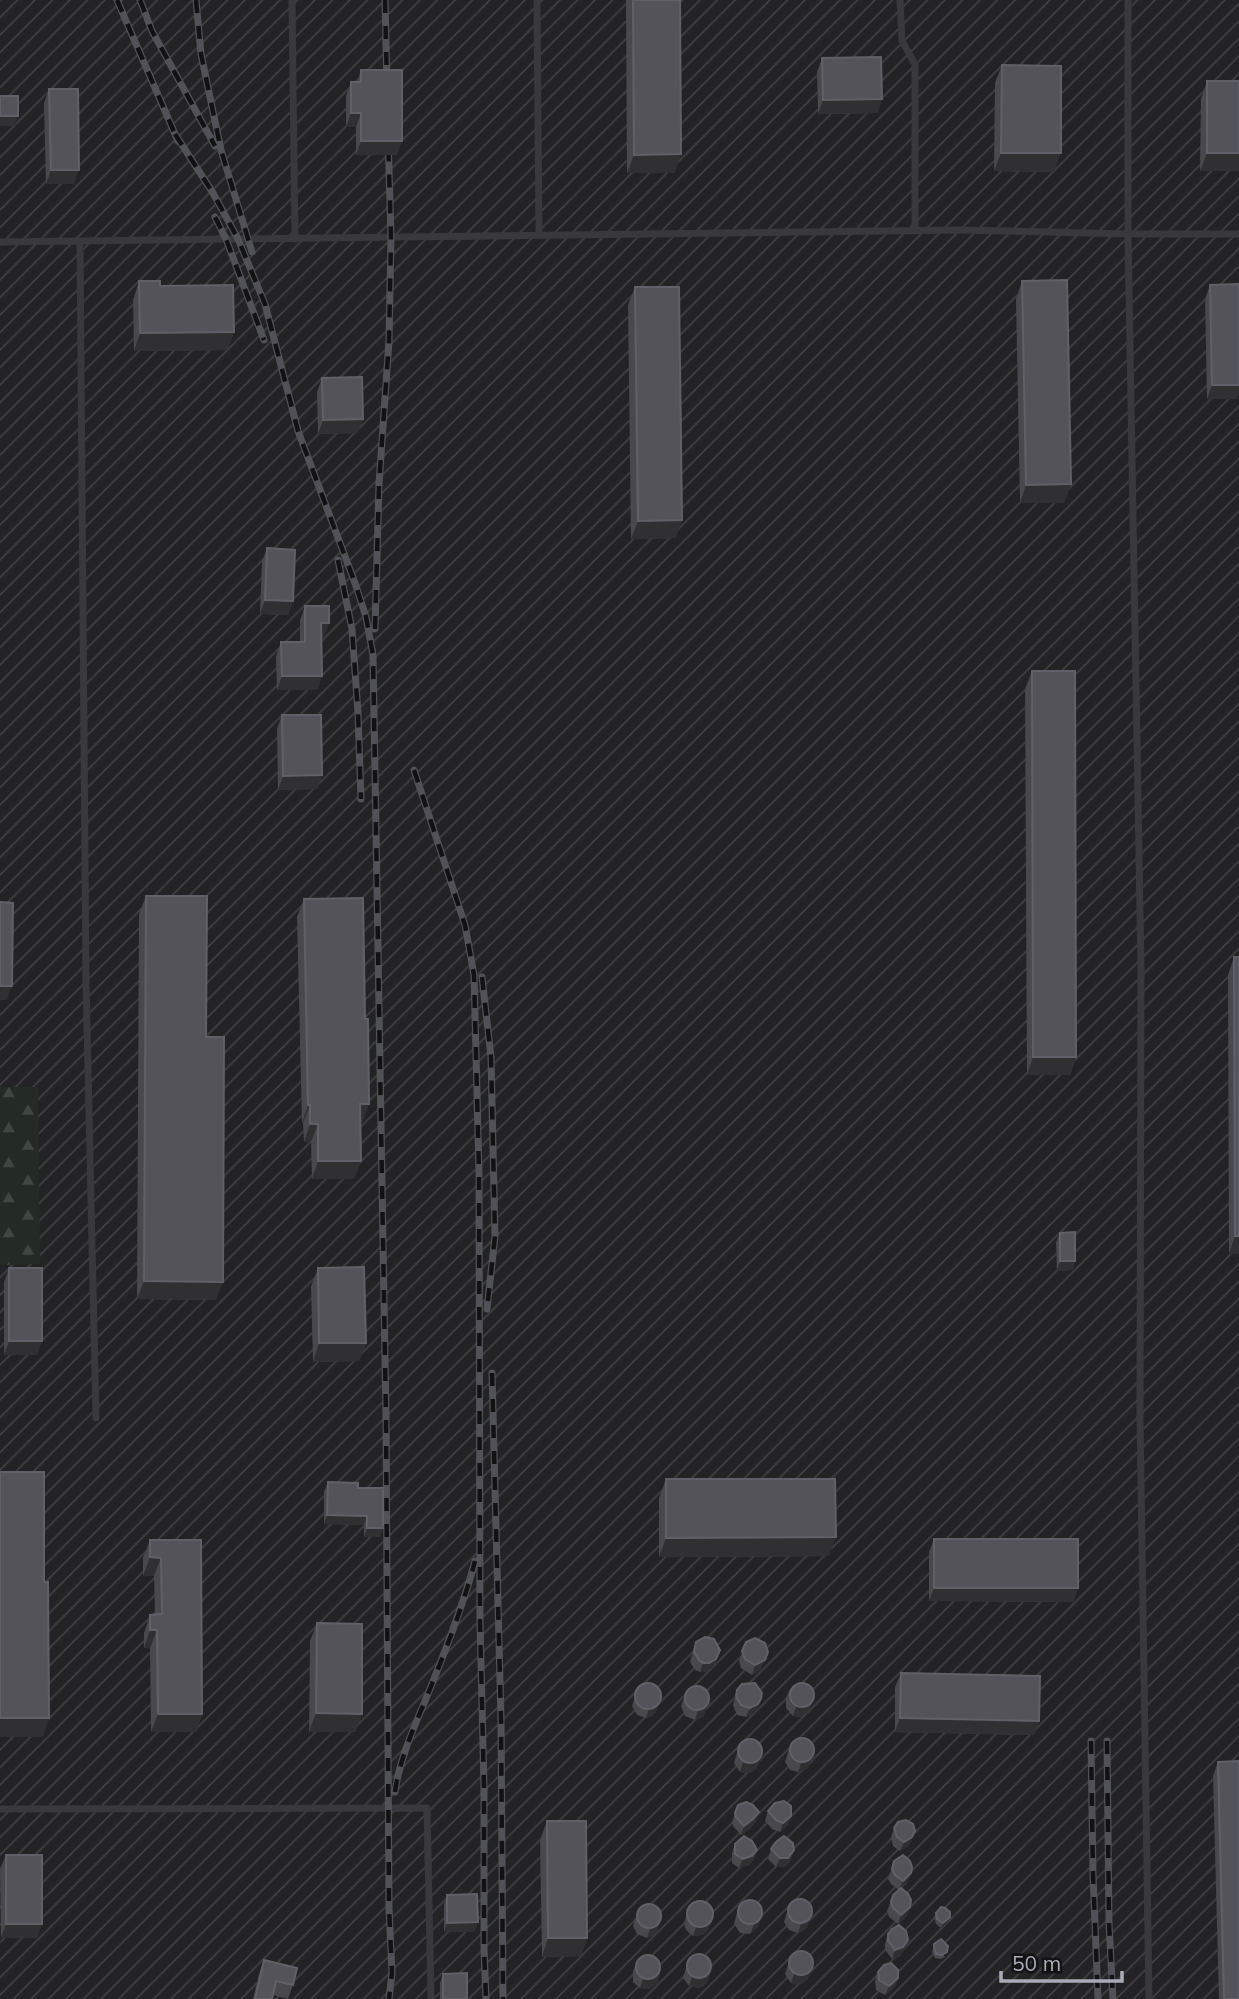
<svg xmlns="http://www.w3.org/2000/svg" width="1239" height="1999" font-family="Mulish,sans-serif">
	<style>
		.industrial { fill: url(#industrial-furrows) }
		.forest { fill: url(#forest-firs) }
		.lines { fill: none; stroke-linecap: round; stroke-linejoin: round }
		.service { stroke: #38383d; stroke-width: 7 }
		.rail-casing { stroke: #515258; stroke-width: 7 }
		.rail { stroke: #121213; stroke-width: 4.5; stroke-dasharray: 13; stroke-linecap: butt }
		.wall { fill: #48484d }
		.shaded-wall { fill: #303033 }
		.building { fill: #535359; stroke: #606168; stroke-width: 2 }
	</style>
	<defs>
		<pattern id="industrial-furrows" width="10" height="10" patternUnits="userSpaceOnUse" patternTransform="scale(1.75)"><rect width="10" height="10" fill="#232325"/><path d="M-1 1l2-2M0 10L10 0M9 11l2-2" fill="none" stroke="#404043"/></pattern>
		<pattern id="forest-firs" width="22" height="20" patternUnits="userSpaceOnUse" patternTransform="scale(1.75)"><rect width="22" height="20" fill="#232b24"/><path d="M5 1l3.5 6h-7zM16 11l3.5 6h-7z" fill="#404742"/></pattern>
	</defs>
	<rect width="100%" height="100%" fill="#171718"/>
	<!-- industrial -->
	<path class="industrial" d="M0 0H1239V1999H0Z"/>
	<!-- forest -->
	<path class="forest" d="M0 1087H38L40 1264 0 1265Z"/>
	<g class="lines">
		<!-- service -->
		<path class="service" d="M292 0 295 239
			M537 0 539 235
			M900 0 902 41 915 64V231
			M80 241 86 982 96 1418
			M0 242 963 230 1128 234V0
			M0 1809 427 1808 431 1999
			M1149 1999 1140 1417 1141 968 1128 234H1239"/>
		<defs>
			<path id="rail" d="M117 0 178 141
				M140 0 152 31 215 146
				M196 0 201 54 221 150 252 252
				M385 0 387 87
				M175 134 213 193 238 239 265 304 298 431 355 583 366 617 373 655 386 1417 389 1908 392 1973 389 1999
				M215 217 226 239 264 340
				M338 560 352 629 358 713 361 799
				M375 629 379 484 389 341 391 237 388 136
				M414 770 465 925 474 975 479 1173 480 1622 484 1787V1948L486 1999
				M482 977 491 1057 495 1236 487 1309
				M492 1373 501 1719 503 1999
				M1091 1741 1093 1874 1098 1999
				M1107 1741 1109 1923 1113 1999
				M395 1792C400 1755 418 1719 432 1684 448 1644 464 1603 475 1561"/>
		</defs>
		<!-- rail casing -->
		<use href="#rail" class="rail-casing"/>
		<!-- rail -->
		<use href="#rail" class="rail"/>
	</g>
	<!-- wall -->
	<path class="wall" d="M626 0H680L681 154 674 173H627Z
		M822 58 882 99 877 113 818 114 817 72Z
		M1002 65 1054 172 994 171 995 83Z
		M361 70 397 155H356V127H346V96L351 82H357Z
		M1207 81H1239V171H1200L1201 99Z
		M49 89 74 184H46L44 103Z
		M139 281 160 286 234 332 227 350 134 351 133 300Z
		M1022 281 1071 484 1064 503H1020L1016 299Z
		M1210 285 1237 399H1207L1205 299Z
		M635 287 676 538 631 539 628 305Z
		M322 378 363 419 358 433 318 434 317 392Z
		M267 548 293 601 288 615 260 614 262 562Z
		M305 606 324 637H321L322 676 317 690H277L276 656 281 642H300V620Z
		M1032 671 1076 1057 1070 1075H1027L1025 689Z
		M282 715 322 775 317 789 278 790 277 729Z
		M146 896 206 1037 216 1300 137 1299 139 914Z
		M304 899 365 1019 369 1104 362 1122H361V1161L354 1179H312L311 1142H304L303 1123H302L297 917Z
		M1234 957H1239V1254H1229L1228 975Z
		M1060 1233 1075 1261 1072 1270 1057 1271 1056 1242Z
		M9 1268 37 1355H4V1282Z
		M318 1268 366 1343 359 1361 313 1362 311 1287Z
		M666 1479 829 1556 659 1557V1498Z
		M328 1482 358 1488 380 1537H364V1525L324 1524V1492Z
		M934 1539 1078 1588 1073 1602 929 1601V1552Z
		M150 1540H201L202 1714 196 1732H151L150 1648H144V1633L150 1615H155L154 1576H143V1558Z
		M317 1623 362 1714 355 1732H309L310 1641Z
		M696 1642 720 1650 713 1668 705 1672H700L695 1670 690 1662Z
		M746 1642 761 1669 752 1675 741 1668 739 1661Z
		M901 1673 1039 1721 1034 1735 895 1732V1687Z
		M637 1689 656 1712 652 1716 646 1718 637 1715 632 1706Z
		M790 1689 812 1702 809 1711 801 1717 793 1716 786 1708V1698Z
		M687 1690 704 1716 695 1720 685 1716 681 1706Z
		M737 1690 761 1699 755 1713 746 1717 737 1715 733 1705Z
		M791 1742 808 1768 798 1772 790 1770 785 1762Z
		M740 1743 757 1768 750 1773 740 1772 734 1763Z
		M1218 1762 1239 1999H1219L1213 1776Z
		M738 1805 756 1821 750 1829 741 1835 733 1826 732 1822Z
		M768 1811 788 1825 780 1832 772 1829 765 1821Z
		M547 1821 587 1938 581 1956 542 1957 540 1840Z
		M894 1828 909 1846 900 1851 893 1846 891 1837Z
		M735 1844 757 1850 754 1859 749 1865 739 1868 732 1863V1853Z
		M771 1849 791 1860 785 1867H776L768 1859Z
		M6 1855 37 1938H1L0 1869Z
		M894 1861 907 1883 901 1889 910 1907 906 1917 898 1924 889 1917 887 1911 893 1895 899 1890 891 1884 888 1879Z
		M447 1895 478 1922 474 1932H444V1904Z
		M790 1903 813 1910 806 1929 798 1933 789 1930 784 1922Z
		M739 1905 758 1927 750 1934 740 1933 734 1924Z
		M640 1906 662 1915 656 1934 647 1938 637 1934 633 1926Z
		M688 1909 709 1928 703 1935 693 1936 686 1930 684 1924Z
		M936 1913 950 1917 948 1922 941 1928 936 1924 934 1917Z
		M888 1934 908 1940 905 1949 900 1956 892 1959 885 1950V1944Z
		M934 1944 945 1957 941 1959 935 1958 932 1952Z
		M791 1955 808 1979 801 1984 791 1983 785 1974Z
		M689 1958 710 1973 707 1983 700 1988 689 1986 683 1978Z
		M264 1960 293 1985 288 1999 273 1995 272 1999H253L259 1974Z
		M637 1962 660 1973 657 1983 649 1989 640 1988 633 1982V1971Z
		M878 1972 898 1978 894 1988 885 1995 876 1990 875 1981Z
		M443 1974 467 1999H440V1983Z"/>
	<!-- shaded-wall -->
	<path class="shaded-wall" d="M882 99 877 113 818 114 823 100Z
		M351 113H361L356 127H346Z
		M0 116H18L15 126H0Z
		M361 141H402L397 155H356Z
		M1001 153H1061L1054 172 994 171Z
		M1207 153H1239V171H1200Z
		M681 154 674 173H627L634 155Z
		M51 170H79L74 184H46Z
		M234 332 227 350 134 351 140 333Z
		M1212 385H1239V394L1237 399H1207Z
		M363 419 358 433 318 434 323 420Z
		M1071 484 1064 503H1020L1026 485Z
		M682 520 676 538 631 539 638 521Z
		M265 600 293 601 288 615 260 614Z
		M321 623H329L324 637H316Z
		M282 676H322L317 690H277Z
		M322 775 317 789 278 790 283 776Z
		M0 986H12L7 1000H0Z
		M1033 1057H1076L1070 1075H1027Z
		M360 1104H369L362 1122 354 1123Z
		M308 1105H310L303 1123H302Z
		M310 1124H318L311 1142H304Z
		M318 1161H361L354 1179H312Z
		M1235 1236H1239V1254H1229Z
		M1060 1261H1075L1072 1270 1057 1271Z
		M144 1281 223 1282 216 1300 137 1299Z
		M9 1341H42L37 1355H4Z
		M319 1343H366L359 1361 313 1362Z
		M327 1515 367 1516 364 1525 324 1524Z
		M367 1528H383L380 1537H364Z
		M836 1537 829 1556 659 1557 666 1538Z
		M150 1557 161 1558 154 1576H143Z
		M934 1588H1078L1073 1602 929 1601Z
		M150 1630H157L150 1648H144Z
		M720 1650 713 1668 705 1672H700L703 1663Z
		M768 1652 761 1669 752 1675 755 1665Z
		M761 1699 755 1713 746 1717 750 1708Z
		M812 1702 809 1711 801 1717 793 1716 796 1707Z
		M659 1703 656 1712 652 1716 646 1718 649 1709Z
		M707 1707 704 1716 695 1720 698 1711Z
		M316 1713 362 1714 355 1732H309Z
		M158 1714H202L196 1732H151Z
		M0 1718H49L43 1737H0Z
		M900 1718 1039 1721 1034 1735 895 1732Z
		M761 1759 757 1768 750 1773 740 1772 743 1762Z
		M811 1759 808 1768 798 1772 801 1763Z
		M759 1812 756 1821 750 1829 741 1835 744 1826Z
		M791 1816 788 1825 780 1832 783 1823Z
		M915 1831 909 1846 900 1851 904 1842Z
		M757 1850 754 1859 749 1865 739 1868 743 1859Z
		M794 1850 791 1860 785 1867H776L780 1858Z
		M911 1873 907 1883 899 1890 903 1881Z
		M910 1907 906 1917 898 1924 901 1915Z
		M950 1917 948 1922 941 1928 943 1923Z
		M762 1918 758 1927 750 1934 754 1925Z
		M713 1919 709 1928 703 1935 693 1936 696 1927Z
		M810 1920 806 1929 798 1933 801 1924Z
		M478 1922 474 1932H444L447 1923Z
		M6 1924H42L37 1938H1Z
		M659 1925 656 1934 647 1938 650 1929Z
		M548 1938H587L581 1956 542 1957Z
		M908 1940 905 1949 900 1956 892 1959 895 1950Z
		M812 1970 808 1979 801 1984 791 1983 794 1974Z
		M660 1973 657 1983 649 1989 640 1988 643 1979Z
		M710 1973 707 1983 700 1988 689 1986 692 1977Z
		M898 1978 894 1988 885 1995 889 1986Z"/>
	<!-- building -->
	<path class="building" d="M633 0H680L681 154 634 155Z
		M881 57 882 99 823 100 822 58Z
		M1002 65 1061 66V153H1001Z
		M361 70H402V141H361V113H351V82H361Z
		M1207 81H1239V153H1207Z
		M49 89H78L79 170H51Z
		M0 96H18V116H0Z
		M1067 280 1071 484 1026 485 1022 281Z
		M139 281H160V286L233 285 234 332 140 333Z
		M1239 284V385H1212L1210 285Z
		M635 287H679L682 520 638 521Z
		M362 377 363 419 323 420 322 378Z
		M267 548 295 550 293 601 265 600Z
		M305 606H329V623H321L322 676H282L281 642H305Z
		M1032 671H1075L1076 1057H1033Z
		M282 715H321L322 775 283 776Z
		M146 896H207L206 1037H224L223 1282 144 1281Z
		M363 898 365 1019H368L369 1104H360L361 1161H318V1124H310V1105H308L304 899Z
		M0 902 13 903 12 986H0Z
		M1234 957H1239V1236H1235Z
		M1075 1232V1261H1060V1233Z
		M364 1267 366 1343H319L318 1268Z
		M9 1268H42V1341H9Z
		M0 1472H44V1582H48L49 1718H0Z
		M666 1479H835L836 1537 666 1538Z
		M328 1482 358 1483V1488H383V1528H367V1516L327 1515Z
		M934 1539H1078V1588H934Z
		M150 1540H201L202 1714H158L157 1630H150V1615L162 1614 161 1558 150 1557Z
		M317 1623 362 1624V1714L316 1713Z
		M705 1637 714 1639 720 1650 716 1659 709 1663H703L699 1660 694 1652 696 1642Z
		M755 1638 765 1643 768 1652 765 1660 755 1665 745 1659 742 1651 746 1642Z
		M901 1673 1040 1676 1039 1721 900 1718Z
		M790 1695a12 12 0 1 1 24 0a12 12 0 1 1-24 0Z
		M755 1683 762 1693 761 1699 758 1704 750 1708 741 1705 736 1696 737 1690 742 1684Z
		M635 1696a13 13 0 1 1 26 0a13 13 0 1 1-26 0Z
		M685 1698a12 12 0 1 1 24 0a12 12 0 1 1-24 0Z
		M790 1750a12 12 0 1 1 24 0a12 12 0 1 1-24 0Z
		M738 1751a12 12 0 1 1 24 0a12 12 0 1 1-24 0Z
		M1239 1761V1999H1224L1218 1762Z
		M784 1801 791 1806V1816L783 1823 776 1820 768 1811 775 1803Z
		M746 1802 753 1805 759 1812 753 1819 744 1826 736 1817 735 1813 738 1805Z
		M906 1820 913 1824 915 1831 912 1837 904 1842 897 1837 894 1828 898 1822Z
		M547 1821H586L587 1938H548Z
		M744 1836 752 1841 757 1850 752 1856 743 1859 735 1854V1844Z
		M784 1836 793 1843 794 1850 788 1858H780L771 1849 776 1842Z
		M6 1855H42V1924H6Z
		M903 1855 910 1861 912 1867 911 1873 903 1881 895 1875 892 1869 894 1861Z
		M901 1888 908 1894 911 1900 910 1907 901 1915 893 1908 891 1902 893 1895Z
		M477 1894 478 1922 447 1923V1895Z
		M788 1911a12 12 0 1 1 24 0a12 12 0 1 1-24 0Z
		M738 1912a12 12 0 1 1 24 0a12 12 0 1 1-24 0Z
		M687 1914a13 13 0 1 1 26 0a13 13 0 1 1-26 0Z
		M637 1916a12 12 0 1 1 24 0a12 12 0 1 1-24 0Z
		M941 1907 945 1908 950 1912V1917L943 1923 937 1919 936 1913Z
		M899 1925 906 1931 908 1940 903 1947 895 1950 888 1941V1934L892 1929Z
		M941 1939 948 1946 947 1952 942 1955 936 1954 934 1947V1944Z
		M789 1963a12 12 0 1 1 24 0a12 12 0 1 1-24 0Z
		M687 1966a12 12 0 1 1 24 0a12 12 0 1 1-24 0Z
		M636 1967a12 12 0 1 1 24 0a12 12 0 1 1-24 0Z
		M264 1960 297 1968 293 1985 276 1981 272 1999H255Z
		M891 1963 898 1970V1978L889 1986 879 1980 878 1972 884 1965Z
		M467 1973V1999H443V1974Z"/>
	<!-- scale -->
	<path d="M1001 1971v10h121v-10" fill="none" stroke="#a9acb8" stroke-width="3.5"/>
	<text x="1012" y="1971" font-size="21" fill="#a9acb8" stroke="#121213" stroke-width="5" paint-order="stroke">50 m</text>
</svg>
